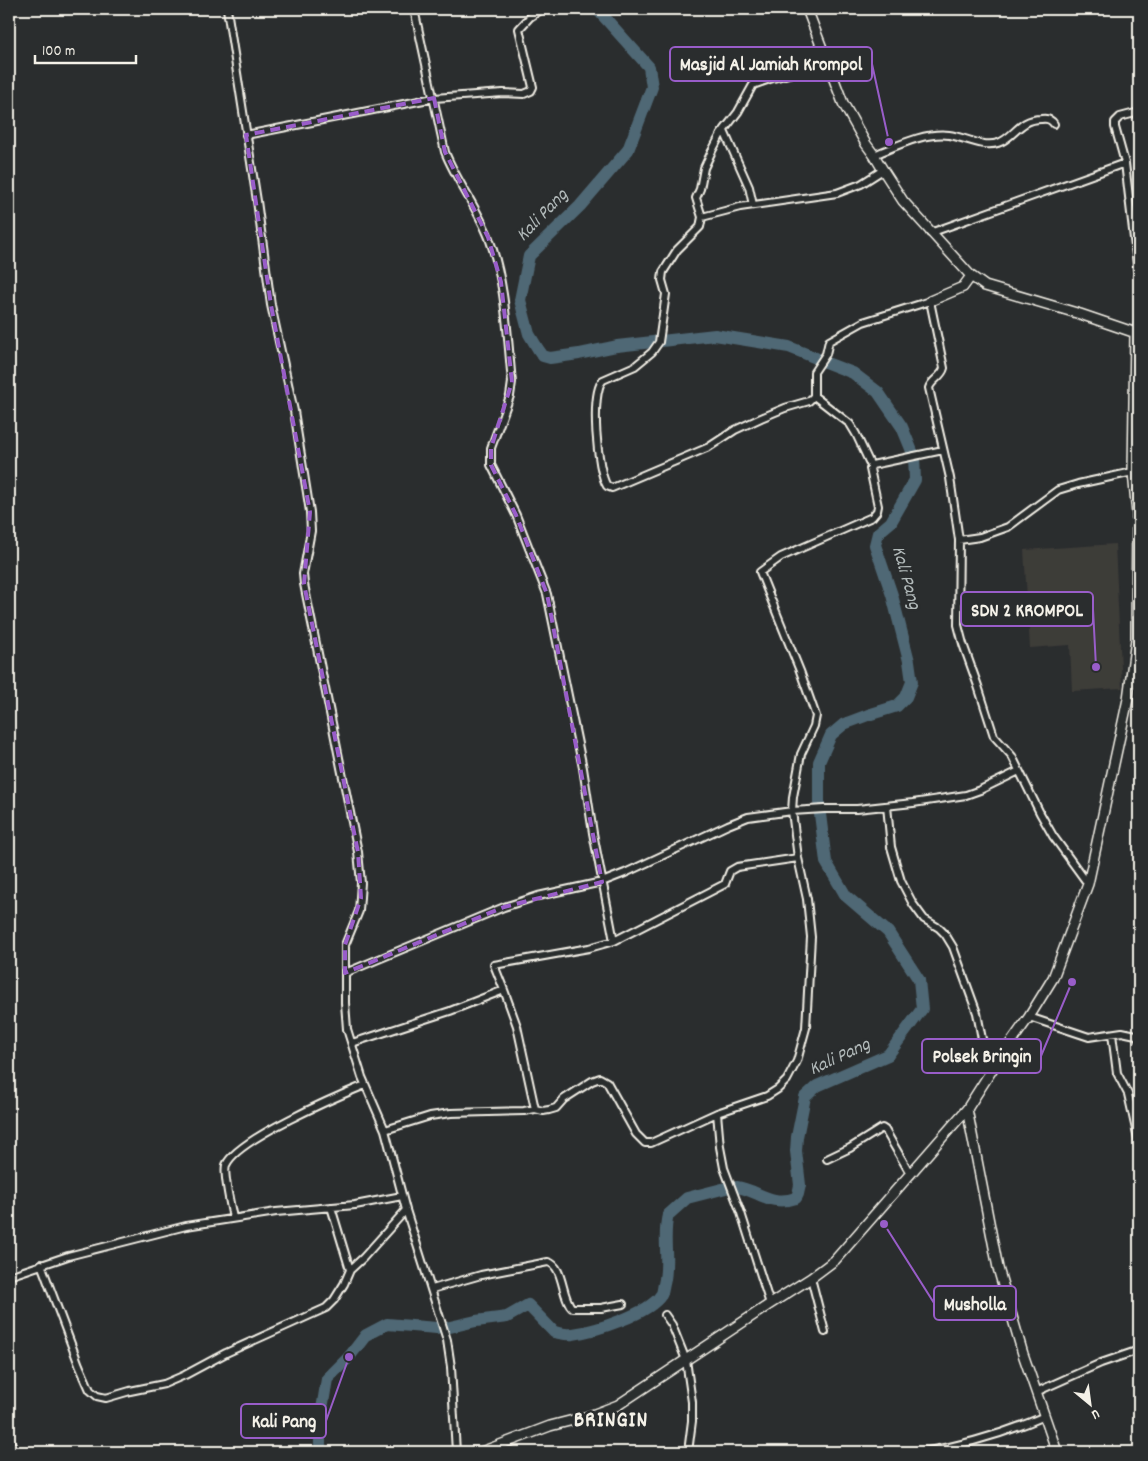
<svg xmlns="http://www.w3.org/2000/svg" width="1148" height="1461" font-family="Dekko,sans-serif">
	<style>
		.built { fill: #3e3c39 }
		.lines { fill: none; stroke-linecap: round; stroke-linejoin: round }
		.river { stroke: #4f6774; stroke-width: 12 }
		.street-casing { stroke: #f4f1e8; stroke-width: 10 }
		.secondary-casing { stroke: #f4f1e8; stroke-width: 12 }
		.street { stroke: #2a2d2e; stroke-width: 6 }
		.secondary { stroke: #2a2d2e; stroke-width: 9 }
		.marked { fill: none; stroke: #995dc9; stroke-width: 4; stroke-dasharray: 10 6; stroke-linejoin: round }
		.labels { text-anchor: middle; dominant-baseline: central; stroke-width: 5; stroke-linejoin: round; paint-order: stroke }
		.water-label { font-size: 19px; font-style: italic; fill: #b2baba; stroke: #2a2d2e }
		.district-label { font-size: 22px; font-weight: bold; letter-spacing: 1px; fill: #f4f1e8; stroke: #2a2d2e }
		.leader { fill: none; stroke: #995dc9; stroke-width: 2 }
		.callout-dot { fill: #995dc9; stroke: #2a2d2e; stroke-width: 2 }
		.callout { fill: #2a2d2e; stroke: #995dc9; stroke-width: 2 }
		.callout-label { font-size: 19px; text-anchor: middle; font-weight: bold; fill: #f4f1e8 }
	</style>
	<rect width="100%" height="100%" fill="#2a2d2e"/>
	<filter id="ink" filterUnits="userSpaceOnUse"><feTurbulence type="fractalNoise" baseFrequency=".02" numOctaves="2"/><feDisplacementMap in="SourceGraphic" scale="10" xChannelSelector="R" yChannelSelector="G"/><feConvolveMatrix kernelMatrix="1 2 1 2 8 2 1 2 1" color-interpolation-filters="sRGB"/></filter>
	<g filter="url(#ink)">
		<!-- built -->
		<path class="built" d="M1115 544 1122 688 1072 691 1070 645 1030 648 1024 550Z"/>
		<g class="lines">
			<!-- river -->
			<path class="river" d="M597 9 649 67 652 87 628 150 580 206 529 256 520 300 529 334 538 349 543 356 550 358 579 354 617 346 715 335 789 347 816 358
				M819 803V762L831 735 844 724 868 715 897 706 906 697 912 682 909 661 892 595 875 545 878 533 891 522 915 480 914 456 902 427 878 392 853 373 827 363
				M737 1187C758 1190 770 1207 796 1198L798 1194 800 1185 796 1151 797 1137 805 1097 817 1086 888 1055 922 1009 919 980 888 932 846 896 826 862 820 814
				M450 1327 476 1321 507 1317 528 1305 554 1332C560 1333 567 1335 573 1334 595 1331 649 1314 661 1295 663 1293 663 1287 664 1284 670 1261 662 1237 668 1215L687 1198 726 1188
				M320 1452V1421L327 1379 349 1357 366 1335 387 1324 437 1328"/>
			<defs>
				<path id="street" d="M227 9 257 201 271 305 294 411 310 512 311 531 303 574 304 584 358 852 361 883 359 911 345 945V1003L347 1029 362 1077 385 1130 406 1210 447 1340 451 1367 456 1452
					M414 9 445 152C457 182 477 207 489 238 506 283 507 334 512 382L510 396 491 448V465L516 515 547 594 583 768 593 833 614 941
					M827 64 770 79 753 85 738 112 721 134 712 151 704 168 700 189 696 198 702 217 700 227 677 250 663 272 662 280 666 294 659 342 652 352 635 366 603 380C590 393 597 471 607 486L612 488 709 447 735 430 761 418 785 408 809 401 814 396V372L826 354 829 341 863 322 930 301 944 368C942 377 931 380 929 388L950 478 959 540 958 625 963 644 978 686 994 736 1012 756 1040 813 1053 836 1088 884
					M724 131 749 187 753 205
					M246 135 434 98 503 93 524 94 531 91 533 87 519 29 530 17 542 9
					M874 155C897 146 924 132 949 135 965 137 982 148 998 143 1014 138 1019 119 1041 119 1047 118 1051 119 1054 124
					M1125 163 1115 127V122L1120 117 1139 112
					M702 217 740 207 837 193 861 184 883 170
					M930 233 1125 163 1139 281
					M1135 333 1139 322
					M814 396 850 424 856 434 871 466
					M959 540 980 537 1008 527 1058 490 1078 484 1133 472
					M887 806 891 847 901 881 913 904 924 919 939 928 945 934 953 947 977 1013 982 1039 995 1065
					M345 973 504 907 538 896 602 882 625 873 728 825 748 817 792 811 824 809H857L913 803 966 795 980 790 1019 771
					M504 990 494 965 589 948 614 941 725 884 730 871 737 867 798 858
					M1029 1017 1089 1037 1122 1032 1136 1035 1139 1038
					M1112 1034 1117 1073 1128 1094 1139 1143
					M352 1043 450 1011 504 990 517 1026 535 1109
					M717 1113 720 1147 724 1168 741 1213 770 1304
					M385 1130 430 1116 451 1113 524 1111 535 1109 543 1111 549 1110 556 1108 564 1099 592 1081 600 1078 607 1082 636 1134 645 1143H651L717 1113 767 1096 778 1089 787 1080 797 1061 806 1028 811 937 807 899 798 858 792 811 793 797 801 754 814 726 816 716 800 671 760 572 781 557 872 517 877 511 878 506 870 469 872 465 943 450
					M827 1159 850 1148 882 1128 885 1130 911 1175
					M331 1207 350 1270
					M233 1218C231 1208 223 1173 226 1165 237 1139 338 1096 365 1085
					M41 1264 79 1365 90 1390 97 1396 106 1398 130 1391 164 1384 185 1375 226 1353 326 1308 334 1300 344 1284 350 1270 363 1258 406 1210
					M9 1276 68 1256 186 1226 276 1212 355 1205 402 1196
					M811 1278 825 1332
					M432 1289 481 1275 548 1262C564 1266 561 1297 572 1308H601L623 1304
					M665 1315 672 1325 686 1360 692 1402V1421L688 1452
					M1036 1392 1101 1363 1139 1350
					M9 1438 15 1452
					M923 1452C964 1445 1006 1433 1045 1416"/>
				<path id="secondary" d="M807 9 843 103 866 144 874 155 883 170 903 201 971 276 985 286 1080 314 1139 334
					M930 301 963 287 971 276
					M967 1109 998 1268 1023 1354 1057 1452
					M481 1452 550 1426 589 1416 618 1405 770 1304 811 1278 835 1260 967 1109 995 1065 1029 1017 1053 978 1088 884 1128 699 1136 639 1137 514 1133 472 1135 333"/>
			</defs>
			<!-- street casing -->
			<use href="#street" class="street-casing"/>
			<!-- secondary casing -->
			<use href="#secondary" class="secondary-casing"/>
			<!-- street -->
			<use href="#street" class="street"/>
			<!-- secondary -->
			<use href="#secondary" class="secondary"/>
		</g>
	</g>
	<!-- marked area -->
	<path class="marked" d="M434 98 445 152 488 237 501 282 512 382 491 448V465L516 515 547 594 602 882 504 907 345 973V945L361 898 358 852 304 584 310 512 271 305 246 135Z"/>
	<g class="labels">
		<!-- water labels -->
		<g class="water-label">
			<text transform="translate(543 216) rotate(-46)">Kali Pang</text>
			<text transform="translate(905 578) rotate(74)">Kali Pang</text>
			<text transform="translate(840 1058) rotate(-25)">Kali Pang</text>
		</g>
		<!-- district labels -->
		<g class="district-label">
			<text x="611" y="1421">BRINGIN</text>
		</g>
	</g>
	<!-- callouts -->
	<path class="leader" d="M889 142L872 64M1096 667L1093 609M1072 982L1041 1056M884 1224L934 1303M349 1357L326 1421"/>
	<g class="callout-dot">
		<circle cx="889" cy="142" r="5"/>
		<circle cx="1096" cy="667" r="5"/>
		<circle cx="1072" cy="982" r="5"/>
		<circle cx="884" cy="1224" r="5"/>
		<circle cx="349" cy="1357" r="5"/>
	</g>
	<g class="callout">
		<rect x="670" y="47" width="202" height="34" rx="5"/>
		<rect x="961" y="592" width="132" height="34" rx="5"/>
		<rect x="922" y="1039" width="119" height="34" rx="5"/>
		<rect x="934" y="1286" width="82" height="34" rx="5"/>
		<rect x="241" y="1404" width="85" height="34" rx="5"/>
	</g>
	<g class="callout-label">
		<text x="771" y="70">Masjid Al Jamiah Krompol</text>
		<text x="1027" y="616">SDN 2 KROMPOL</text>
		<text x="982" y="1062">Polsek Bringin</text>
		<text x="975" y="1310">Musholla</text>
		<text x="284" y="1427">Kali Pang</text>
	</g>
	<!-- margin -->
	<rect width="1148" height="1461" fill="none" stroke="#2a2d2e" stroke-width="30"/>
	<rect x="15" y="15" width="1118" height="1431" fill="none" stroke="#f4f1e8" stroke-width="2" filter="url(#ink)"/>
	<!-- north arrow -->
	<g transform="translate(1090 1404) rotate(151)" stroke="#2a2d2e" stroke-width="4" paint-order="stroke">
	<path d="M0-4L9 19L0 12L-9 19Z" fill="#f4f1e8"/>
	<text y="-8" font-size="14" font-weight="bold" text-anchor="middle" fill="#f4f1e8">U</text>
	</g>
	<!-- scale -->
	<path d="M35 55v8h101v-8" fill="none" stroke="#f4f1e8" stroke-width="2.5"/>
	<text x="42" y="55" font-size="15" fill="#f4f1e8" stroke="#2a2d2e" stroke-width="4" paint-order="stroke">100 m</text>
</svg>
